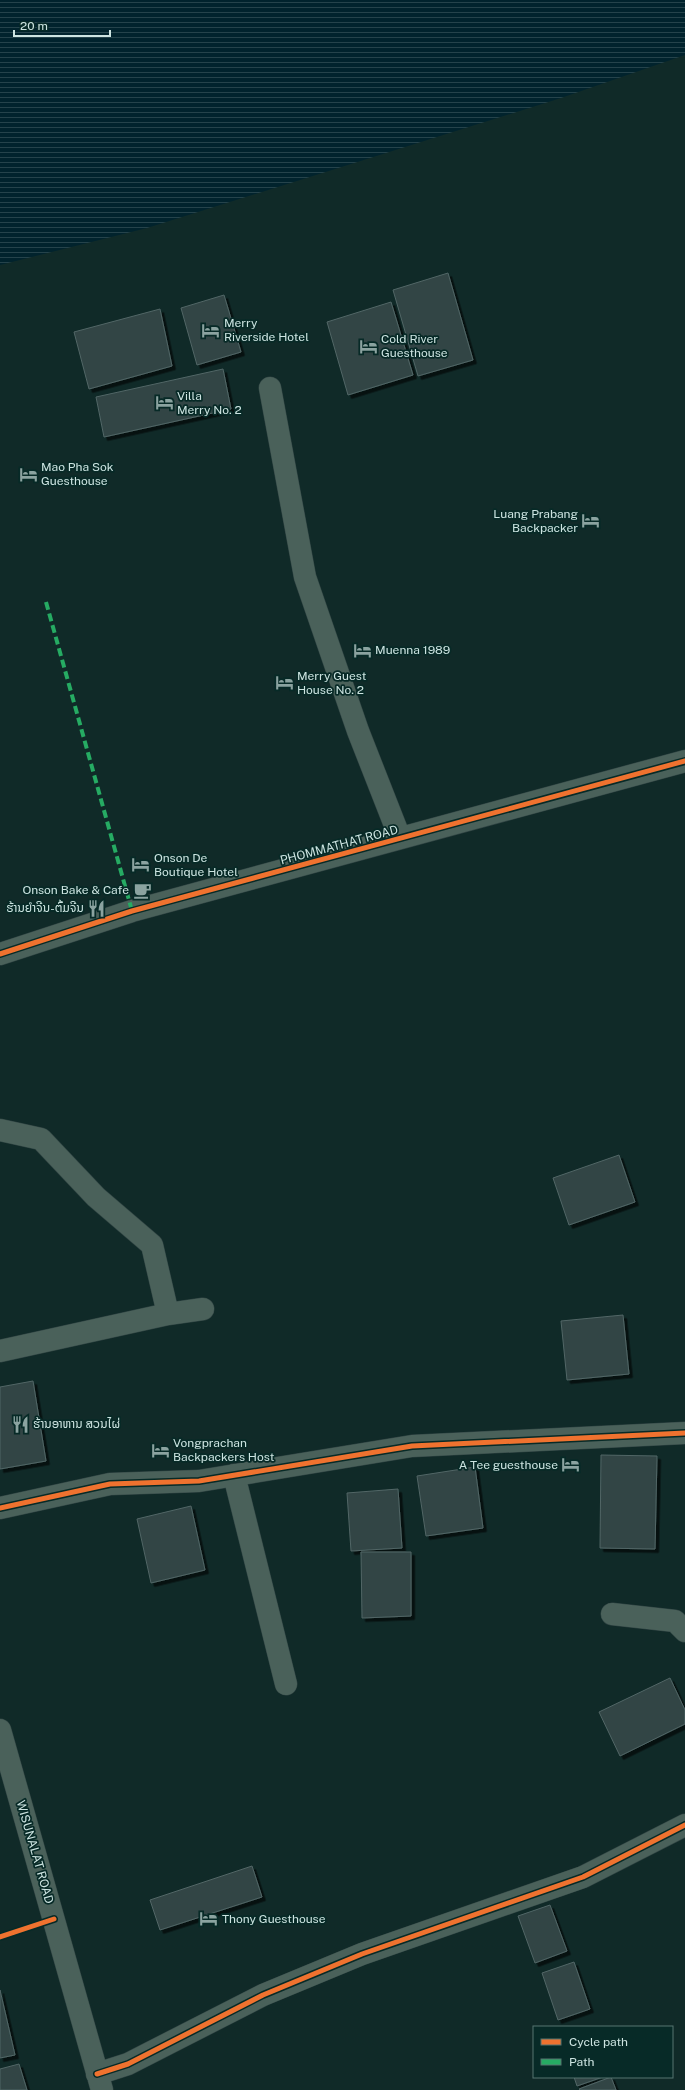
<svg xmlns="http://www.w3.org/2000/svg" width="685" height="2090" font-family="'Public Sans','Noto Sans Lao',sans-serif">
	<style>
		.water { fill: url(#water-rules) }
		.building { fill: #304545; stroke: #526666; filter: url(#shadow) }
		.lines { fill: none; stroke-linecap: round; stroke-linejoin: round }
		.minor-casing { stroke: #314544; stroke-width: 23 }
		.minor { stroke: #4a615a; stroke-width: 22 }
		.quiet { stroke: #26ab63; stroke-width: 4; stroke-dasharray: 8 4; stroke-linecap: butt }
		.cycleway-casing { stroke: #072a27; stroke-width: 8 }
		.cycleway { stroke: #ef722f; stroke-width: 5 }
		.labels { text-anchor: middle; dominant-baseline: central; stroke-width: 3.5; stroke-linejoin: round; paint-order: stroke }
		.poi-label { font-size: 12px; fill: #cde4e1; stroke: #072a27; text-anchor: start }
		.street-label { font-size: 12px; fill: #cde4e1; stroke: #072a27 }
	</style>
	<defs>
		<pattern id="water-rules" width="6" height="5" patternUnits="userSpaceOnUse"><rect width="6" height="5" fill="#01232d"/><path d="M0 2.5h6" fill="none" stroke="#25434b"/></pattern>
		<filter id="shadow"><feDropShadow dx="3.5" dy="3.5" stdDeviation="0" flood-color="#0009"/></filter>
	</defs>
	<rect width="100%" height="100%" fill="#102a28"/>
	<!-- water -->
	<path class="water" d="M0 0H685V55L561 98 147 228 0 265Z"/>
	<!-- building -->
	<path class="building" d="M448 273 473 360 418 376 393 290Z
		M224 295 241 352 197 365 181 308Z
		M391 302 413 375 348 395 327 322Z
		M160 309 172 366 89 389 74 332Z
		M223 369 231 409 104 437 96 397Z
		M619 1155 635 1202 569 1225 553 1178Z
		M623 1315 629 1374 567 1380 561 1321Z
		M33 1381 46 1461 0 1469V1387Z
		M601 1455 657 1456 655 1549 600 1548Z
		M475 1467 483 1528 426 1536 417 1476Z
		M398 1489 402 1548 351 1551 347 1493Z
		M191 1506 205 1570 151 1583 137 1519Z
		M361 1552H411V1616L362 1618Z
		M670 1678 685 1710V1724L620 1756 599 1712Z
		M252 1866 262 1897 160 1930 150 1900Z
		M550 1905 567 1951 535 1963 518 1916Z
		M574 1962 590 2009 558 2020 542 1973Z
		M0 1990 15 2055 0 2058Z
		M19 2064 27 2090H0V2069Z
		M574 2077H603L577 2086Z
		M611 2077 616 2090H580L579 2089Z"/>
	<g class="lines">
		<defs>
			<path id="minor" d="M270 388 305 577 358 731 400 838
				M0 954 132 911 685 761
				M0 1130 41 1139 96 1197 152 1245 168 1314
				M0 1351 168 1314 203 1309
				M234 1475 286 1684
				M0 1508 110 1484 199 1481 412 1446 685 1433
				M612 1614 675 1621 685 1631
				M0 1730 102 2090
				M97 2074 128 2064 263 1995 362 1954 583 1877 685 1825"/>
		</defs>
		<!-- minor casing -->
		<use href="#minor" class="minor-casing"/>
		<!-- minor -->
		<use href="#minor" class="minor"/>
		<!-- quiet -->
		<path class="quiet" d="M46 602 132 911"/>
		<defs>
			<path id="cycleway" d="M0 954 132 911 685 761
				M0 1508 110 1484 199 1481 412 1446 685 1433
				M0 1937 54 1919
				M97 2074 128 2064 263 1995 362 1954 583 1877 685 1825"/>
		</defs>
		<!-- cycleway casing -->
		<use href="#cycleway" class="cycleway-casing"/>
		<!-- cycleway -->
		<use href="#cycleway" class="cycleway"/>
	</g>
	<!-- icons -->
	<defs>
		<symbol id="hotel-bare" viewBox="-9 -9 18 18"><path d="M-6-4.5h1.5V1H6V5H4.5V3h-9V5H-6ZM-4 0a1.8 1.8 0 1 1 3.6 0ZM.5 0V-2.5h3Q6-2.5 6 0Z" fill="#8ba3a0" stroke="#072a27" stroke-width="2.5" paint-order="stroke"/></symbol>
		<symbol id="cafe-bare" viewBox="-9 -9 18 18"><path d="M-5.5-4.5H6V0H3Q3 3.5 0 3.5H-2.5Q-5.5 3.5-5.5 0ZM3-3.2v2h1.7v-2ZM-6 4.5H4V6H-6Z" fill="#8ba3a0" stroke="#072a27" stroke-width="2.5" paint-order="stroke"/></symbol>
		<symbol id="restaurant-bare" viewBox="-9 -9 18 18"><path d="M-5-6h1v4h1v-4h1v4h1v-4h1v5L-1.5 .5V6h-2V.5L-5-1ZM5-6V6H3V1.5H1.5Q1.5-4 5-6Z" fill="#8ba3a0" stroke="#072a27" stroke-width="2.5" paint-order="stroke"/></symbol>
	</defs>
	<g fill-rule="evenodd">
		<use href="#hotel-bare" x="198" y="318" width="25" height="25"/>
		<use href="#hotel-bare" x="356" y="334" width="25" height="25"/>
		<use href="#hotel-bare" x="152" y="390" width="25" height="25"/>
		<use href="#hotel-bare" x="16" y="462" width="25" height="25"/>
		<use href="#hotel-bare" x="578" y="508" width="25" height="25"/>
		<use href="#hotel-bare" x="350" y="638" width="25" height="25"/>
		<use href="#hotel-bare" x="272" y="670" width="25" height="25"/>
		<use href="#hotel-bare" x="128" y="852" width="25" height="25"/>
		<use href="#cafe-bare" x="130" y="878" width="25" height="25"/>
		<use href="#restaurant-bare" x="84" y="896" width="25" height="25"/>
		<use href="#restaurant-bare" x="8" y="1412" width="25" height="25"/>
		<use href="#hotel-bare" x="148" y="1438" width="25" height="25"/>
		<use href="#hotel-bare" x="558" y="1452" width="25" height="25"/>
		<use href="#hotel-bare" x="196" y="1906" width="25" height="25"/>
	</g>
	<g class="labels">
		<!-- poi labels -->
		<g class="poi-label">
			<text x="224" y="323">Merry<tspan x="224" dy="14">Riverside Hotel</tspan></text>
			<text x="381" y="339">Cold River<tspan x="381" dy="14">Guesthouse</tspan></text>
			<text x="177" y="396">Villa<tspan x="177" dy="14">Merry No. 2</tspan></text>
			<text x="41" y="467">Mao Pha Sok<tspan x="41" dy="14">Guesthouse</tspan></text>
			<text x="578" y="514" text-anchor="end">Luang Prabang<tspan x="578" dy="14">Backpacker</tspan></text>
			<text x="375" y="650">Muenna 1989</text>
			<text x="297" y="676">Merry Guest<tspan x="297" dy="14">House No. 2</tspan></text>
			<text x="154" y="858">Onson De<tspan x="154" dy="14">Boutique Hotel</tspan></text>
			<text x="129" y="890" text-anchor="end">Onson Bake &amp; Cafe</text>
			<text x="84" y="908" text-anchor="end">ຮ້ານຍຳຈີນ-ຕົ້ມຈີນ</text>
			<text x="33" y="1424">ຮ້ານອາຫານ ສວນໄຜ່</text>
			<text x="173" y="1443">Vongprachan<tspan x="173" dy="14">Backpackers Host</tspan></text>
			<text x="558" y="1465" text-anchor="end">A Tee guesthouse</text>
			<text x="222" y="1919">Thony Guesthouse</text>
		</g>
		<!-- street labels -->
		<g class="street-label">
			<text transform="translate(339 845) rotate(-15)">PHOMMATHAT ROAD</text>
			<text transform="translate(35 1852) rotate(74)">WISUNALAT ROAD</text>
		</g>
	</g>
	<!-- legend -->
	<rect x="533" y="2026" width="140" height="52" fill="#072a27" stroke="#567471"/>
	<rect x="541" y="2039" width="20" height="6" fill="#ef722f" stroke="#567471"/>
	<text x="569" y="2046" font-size="12" fill="#cde4e1">Cycle path</text>
	<rect x="541" y="2059" width="20" height="6" fill="#26ab63" stroke="#567471"/>
	<text x="569" y="2066" font-size="12" fill="#cde4e1">Path</text>
	<!-- scale -->
	<path d="M14 30v6h96v-6" fill="none" stroke="#cde4e1" stroke-width="2"/>
	<text x="20" y="30" font-size="12" fill="#cde4e1" stroke="#072a27" stroke-width="3" paint-order="stroke">20 m</text>
</svg>
